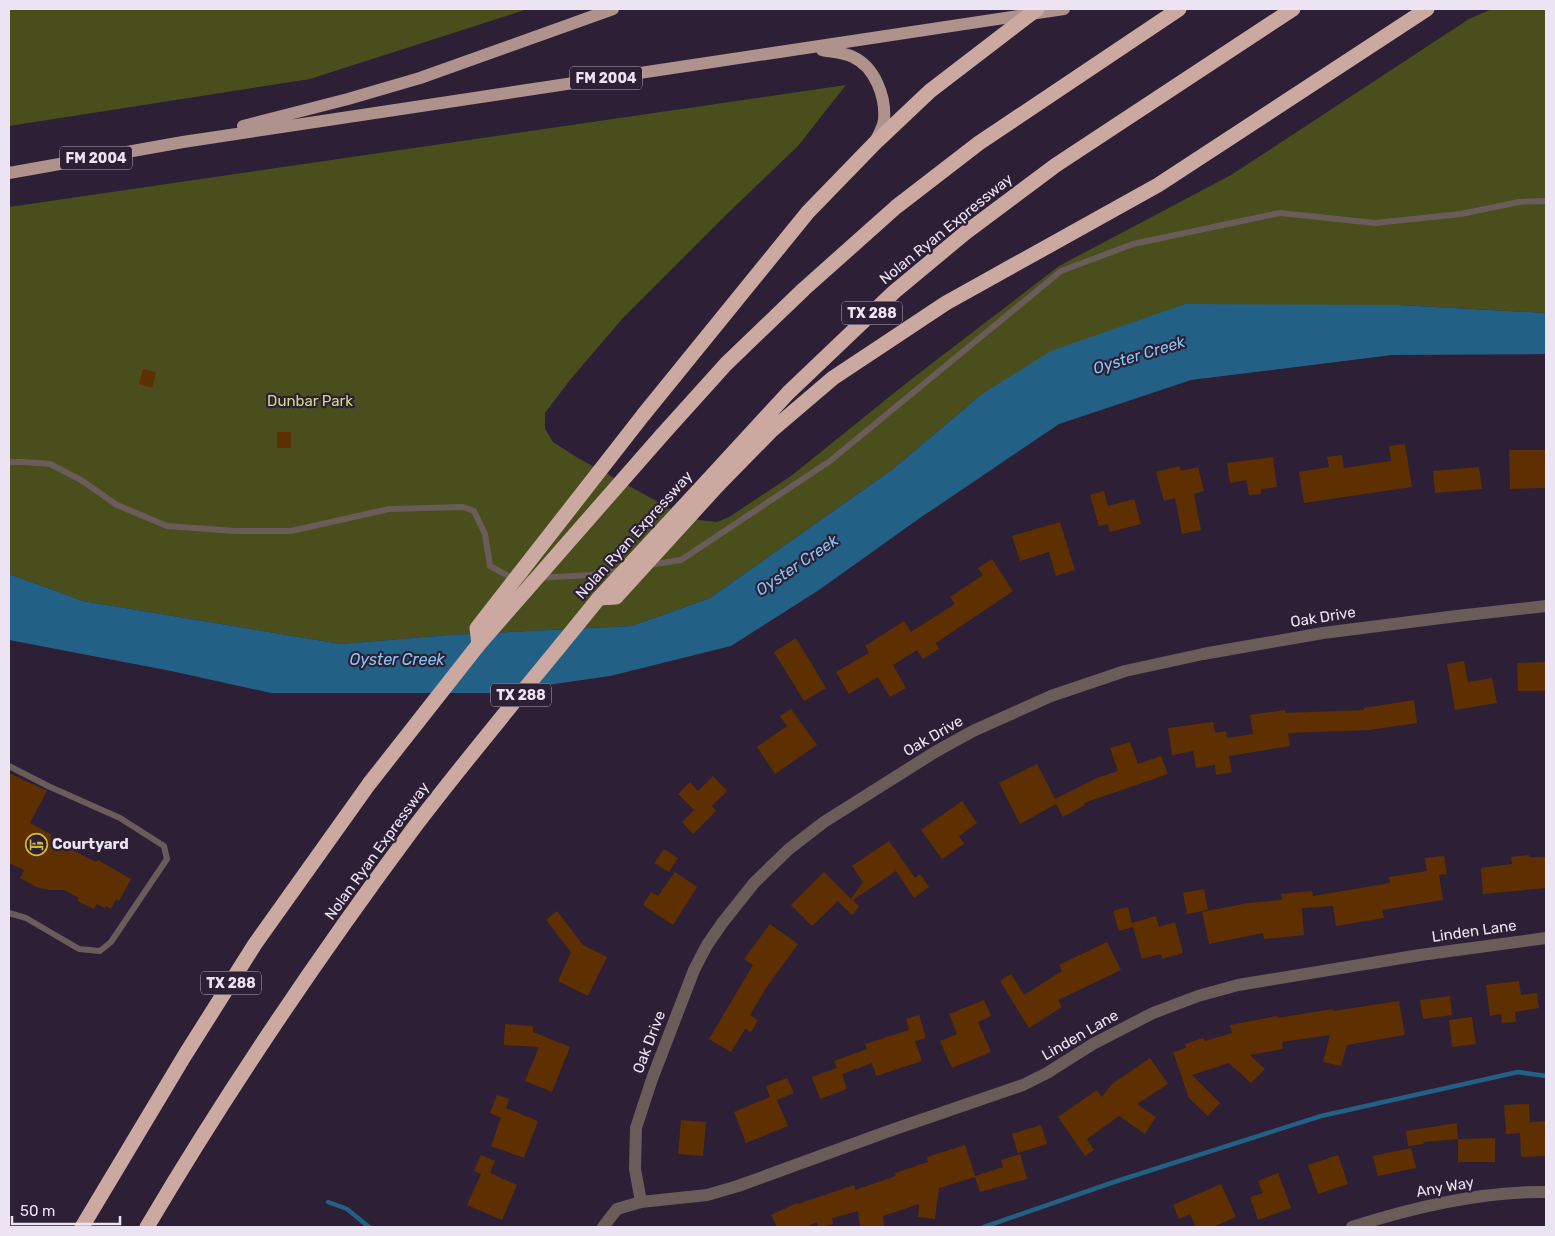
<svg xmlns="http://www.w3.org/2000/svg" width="1555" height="1236" font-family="Rubik,sans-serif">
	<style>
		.green { fill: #494e1c }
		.water { fill: #236085 }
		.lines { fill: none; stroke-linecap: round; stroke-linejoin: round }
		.stream { stroke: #236085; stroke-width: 4.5 }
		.building { fill: #5e3001 }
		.service { stroke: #6a5c59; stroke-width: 6 }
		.minor { stroke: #6a5c59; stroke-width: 12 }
		.tertiary { stroke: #6a5c59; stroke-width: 12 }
		.primary { stroke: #b0928c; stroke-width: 12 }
		.motorway { stroke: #cba8a0; stroke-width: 15 }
		.motorway-bridge { stroke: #cba8a0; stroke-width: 15 }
		.labels { text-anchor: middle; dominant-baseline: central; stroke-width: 4.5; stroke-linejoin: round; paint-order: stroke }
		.shield { fill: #2d1f35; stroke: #b3a9b9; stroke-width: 1 }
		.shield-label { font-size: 14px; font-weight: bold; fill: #ece4f2 }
		.street-label { font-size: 15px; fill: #ece4f2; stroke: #2d1f35 }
		.park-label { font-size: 15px; fill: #d2db7f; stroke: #2d1f35 }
		.poi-label { font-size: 15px; font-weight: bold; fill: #ece4f2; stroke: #2d1f35; text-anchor: start }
		.water-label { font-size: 16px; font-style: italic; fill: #85c7f4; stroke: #2d1f35 }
	</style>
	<rect width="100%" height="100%" fill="#2d1f35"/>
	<!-- green -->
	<path class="green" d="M9 9H528L310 79 9 126Z
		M1492 9H1546V313L1399 305 982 394 893 469 710 598 632 626 449 635 341 644 83 601 9 574V207L846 85 798 146 729 212 622 319 570 380 545 413V429L553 442 578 458 680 514 699 520 717 522 729 517 791 476 909 381 1059 266 1231 175 1469 19Z"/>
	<!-- water -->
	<path class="water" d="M1185 304 1399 305 1546 313V354L1392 355 1191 380 1059 424 917 520 819 590 731 646 610 676 492 693H271L171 671 9 640V574L83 601 341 644 449 635 632 626 710 598 893 469 982 394 1051 351Z"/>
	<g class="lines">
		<!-- stream -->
		<path class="stream" d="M328 1202 347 1209 369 1227
			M984 1227 1117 1181 1321 1116 1518 1072 1546 1076"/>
	</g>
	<!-- building -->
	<path class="building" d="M143 369 156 372 152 388 139 384Z
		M277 432H291V448H277Z
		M1405 444 1412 487 1304 503 1299 472 1329 467 1327 457 1342 455 1344 468 1391 461 1389 446Z
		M1509 450H1546V488L1510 489Z
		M1273 457 1277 487 1261 489V494L1249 495 1246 480 1230 483 1227 463Z
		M1179 466 1181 471 1198 467 1204 491 1194 494 1201 530 1182 534 1175 498 1164 501 1156 472Z
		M1479 467 1482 489 1435 493 1433 471Z
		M1104 491 1108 506 1134 499 1141 524 1110 532 1108 524 1099 526 1090 495Z
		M1060 522 1075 570 1056 576 1049 552 1020 561 1012 536Z
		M992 559 1013 591 936 643 939 649 923 659 917 650 893 665 906 688 890 697 878 677 849 694 836 672 869 653 865 646 904 621 911 632 955 604 950 597 983 575 978 568Z
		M796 638 826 688 804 701 774 652Z
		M1464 661 1468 682 1492 678 1497 703 1455 710 1447 664Z
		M1546 662V691H1518L1517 663Z
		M1414 700 1417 723 1370 730 1288 733 1290 746 1229 756 1232 772 1216 775 1215 765 1196 768 1193 751 1172 755 1168 728 1213 722 1215 733 1226 731 1227 738 1253 734 1250 715 1285 710V713L1364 710V708Z
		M791 709 817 745 775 774 757 747 787 726 780 716Z
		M1130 742 1138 764 1161 756 1168 774 1084 803 1085 805 1063 817 1056 804 1020 824 999 783 1037 764 1055 799 1097 778 1118 771 1110 748Z
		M9 773 47 791 30 823 52 835 50 838 75 849 74 851 96 862 98 860 131 879 119 901 116 899 111 909 106 906 105 908 97 904 94 909 77 901 79 898 64 890H49L36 887 20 878 24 870 9 863Z
		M713 776 727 791 712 806 716 811 693 834 682 822 694 810 678 794 690 782 698 791Z
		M962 801 977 823 959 836 964 844 942 859 921 830Z
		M889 841 915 878 920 874 929 887 914 898 896 871 853 900 859 907 852 915 838 901 812 926 791 905 824 872 851 899 863 882 852 866Z
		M664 849 678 858 669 872 654 863Z
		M1529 855V857H1546V888L1483 894 1481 868 1512 864 1511 857Z
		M1444 856 1447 874 1439 875 1443 900 1382 910 1384 918 1336 926 1333 906 1302 908 1304 935 1264 939 1263 933 1209 944 1202 912 1248 903 1282 900 1281 894 1312 891 1313 896 1390 883 1389 877 1427 871 1425 858Z
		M675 872 697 887 673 925 643 905 651 892 658 896Z
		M1204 889 1208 910 1187 914 1183 893Z
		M1128 907 1132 923 1156 916 1159 927 1175 922 1183 953 1162 959 1161 954 1142 959 1133 927 1119 931 1113 911Z
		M557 911 583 945 607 957 588 996 558 981 571 952 546 920Z
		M770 924 798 944 766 988 750 1015 758 1020 751 1032 745 1029 731 1052 709 1039 753 965 744 959Z
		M1107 942 1121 970 1058 1000 1062 1007 1029 1028 1000 981 1011 974 1024 995 1062 971 1059 965Z
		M1519 981 1521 995 1537 993 1539 1008 1515 1012 1516 1022 1502 1023 1501 1014 1490 1016 1486 985Z
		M1450 996 1452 1015 1423 1019 1420 1000Z
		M984 1000 991 1016 978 1022 991 1052 952 1068 940 1041 957 1034 949 1014Z
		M1399 1001 1405 1035 1347 1045 1341 1066 1323 1062 1330 1035 1282 1042 1283 1049 1250 1055 1265 1069 1251 1083 1229 1063 1192 1075 1220 1103 1208 1116 1189 1098 1173 1052 1186 1048 1185 1044 1203 1038 1205 1041 1232 1033 1230 1025 1277 1016V1018L1333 1009V1011Z
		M919 1015 926 1038 915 1041 922 1061 876 1076 872 1063 842 1074 847 1089 820 1099 812 1077 837 1068 834 1061 867 1049 865 1044 909 1030 906 1019Z
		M1472 1017 1476 1044 1452 1047 1449 1020Z
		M505 1024 533 1026V1032L570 1047 552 1092 525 1081 539 1047 504 1045Z
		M1150 1058 1168 1084 1137 1104 1156 1117 1145 1134 1119 1116 1087 1139 1094 1150 1085 1156 1058 1117 1097 1090 1102 1097 1112 1084Z
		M787 1078 794 1093 777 1100 788 1126 746 1143 734 1112 770 1097 766 1086Z
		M497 1095 509 1099 506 1108 538 1121 524 1158 491 1146 501 1118 490 1113Z
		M1529 1104 1530 1122 1546 1121V1156L1521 1157 1520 1133 1506 1134 1504 1105Z
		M681 1120 706 1122 703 1156 678 1154Z
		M1457 1123 1458 1139 1423 1142 1424 1144 1408 1146 1406 1131Z
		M1041 1125 1047 1144 1018 1153 1012 1134Z
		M1495 1138V1162H1458V1139Z
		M965 1145 975 1176 1003 1167 1001 1160 1020 1154 1027 1179 980 1192 975 1177 939 1188 935 1219 918 1217 919 1204 883 1216 884 1227H860L858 1211 832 1218 833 1224 823 1227H818L817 1222 806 1227H777L771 1215 797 1203 798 1204 854 1185 855 1190 896 1176 895 1173 928 1162 927 1157Z
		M1411 1148 1416 1168 1378 1176 1373 1156Z
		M481 1155 495 1161 490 1173 517 1185 502 1220 467 1205 481 1174 474 1171Z
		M1338 1155 1348 1184 1318 1194 1308 1165Z
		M1278 1173 1291 1208 1258 1220 1250 1197 1263 1193 1258 1181Z
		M1221 1184 1236 1217 1213 1227H1196L1190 1214 1179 1219 1173 1205Z"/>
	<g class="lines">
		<!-- service -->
		<path class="service" d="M9 462H25L50 464 81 480 117 505 167 526 235 531H291L389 509 463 507 474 511 485 534 490 566 514 579 592 575 622 570
			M649 565 681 560 830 461 1061 271 1133 244 1280 213 1375 223 1461 214 1519 202 1546 201
			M9 766 48 786 120 818 164 846 167 859 111 942 100 951 79 949 26 918 9 913"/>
		<!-- minor -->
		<path class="minor" d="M641 1202 635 1169 636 1128 652 1079 694 970 707 945 723 922 754 883 789 849 824 822 935 752 973 731 1051 696 1125 671 1203 654 1323 633 1457 616 1546 606
			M603 1227 617 1209 641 1202 707 1195 738 1186 889 1131 1023 1085 1047 1073 1093 1044 1153 1013 1198 996 1238 985 1420 955 1546 938"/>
		<!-- tertiary -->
		<path class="tertiary" d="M1352 1227C1414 1207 1481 1191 1546 1192"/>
		<!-- primary -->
		<path class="primary" d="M822 50C832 52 844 52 853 57 875 67 886 97 884 120 883 128 878 135 875 142
			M243 126 348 99 420 78 613 9
			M9 173 183 142 1064 9"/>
		<!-- motorway -->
		<path class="motorway" d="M644 414 808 212 875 143 930 91 1037 9
			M662 435 726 364 804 289 896 207 979 143 1179 9
			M707 481 788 393 894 292 965 233 1056 165 1293 9
			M718 485 772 430 833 378 946 303 1158 185 1427 9
			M82 1227 185 1055 255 944 369 784 479 644
			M147 1227C228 1090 318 957 413 829 473 750 537 675 599 598"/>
		<!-- motorway-bridge -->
		<path class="motorway-bridge" d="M599 598 616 597 718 485
			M599 598 707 481
			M479 644 477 628 644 414
			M479 644 662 435"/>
	</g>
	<!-- icons -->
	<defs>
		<symbol id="hotel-ring" viewBox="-11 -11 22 22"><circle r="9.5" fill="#2d1f35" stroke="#cfb837" stroke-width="1.5"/><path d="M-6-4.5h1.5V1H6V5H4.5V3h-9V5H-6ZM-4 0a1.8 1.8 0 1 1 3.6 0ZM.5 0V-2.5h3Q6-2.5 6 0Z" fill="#cfb837"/></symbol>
	</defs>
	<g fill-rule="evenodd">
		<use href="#hotel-ring" x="24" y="832" width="25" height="25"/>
	</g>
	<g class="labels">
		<!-- shield labels -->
		<g class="shield">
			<rect x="570" y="66.5" width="72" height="23" rx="4"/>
			<rect x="60" y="146.5" width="72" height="23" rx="4"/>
			<rect x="842" y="301.5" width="60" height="23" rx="4"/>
			<rect x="491" y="683.5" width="60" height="23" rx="4"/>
			<rect x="201" y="971.5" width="60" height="23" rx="4"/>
		</g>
		<g class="shield-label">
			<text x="606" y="78">FM 2004</text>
			<text x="96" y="158">FM 2004</text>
			<text x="872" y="313">TX 288</text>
			<text x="521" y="695">TX 288</text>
			<text x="231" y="983">TX 288</text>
		</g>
		<!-- street labels -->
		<g class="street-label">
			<text transform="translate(946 229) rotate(-39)">Nolan Ryan Expressway</text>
			<text transform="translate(634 535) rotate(-48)">Nolan Ryan Expressway</text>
			<text transform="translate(1323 617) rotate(-9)">Oak Drive</text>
			<text transform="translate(933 736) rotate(-30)">Oak Drive</text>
			<text transform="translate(377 851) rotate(-54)">Nolan Ryan Expressway</text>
			<text transform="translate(1474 931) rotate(-8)">Linden Lane</text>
			<text transform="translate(1080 1035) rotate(-30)">Linden Lane</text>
			<text transform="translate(649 1042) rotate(-69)">Oak Drive</text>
			<text transform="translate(1445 1187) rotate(-10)">Any Way</text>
		</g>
		<!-- park labels -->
		<g class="park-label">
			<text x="310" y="401">Dunbar Park</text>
		</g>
		<!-- poi labels -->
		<g class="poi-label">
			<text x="52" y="844">Courtyard</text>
		</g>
		<!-- water labels -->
		<g class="water-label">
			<text transform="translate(1139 355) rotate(-17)">Oyster Creek</text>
			<text transform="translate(797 565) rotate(-34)">Oyster Creek</text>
			<text x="397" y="659">Oyster Creek</text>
		</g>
	</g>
	<!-- border -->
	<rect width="1555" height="1236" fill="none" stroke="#ece4f2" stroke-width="20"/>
	<!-- scale -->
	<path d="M12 1216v8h108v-8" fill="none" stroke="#ece4f2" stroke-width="2.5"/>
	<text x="20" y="1216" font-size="15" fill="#ece4f2" stroke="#2d1f35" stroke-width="4" paint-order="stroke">50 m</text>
</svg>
